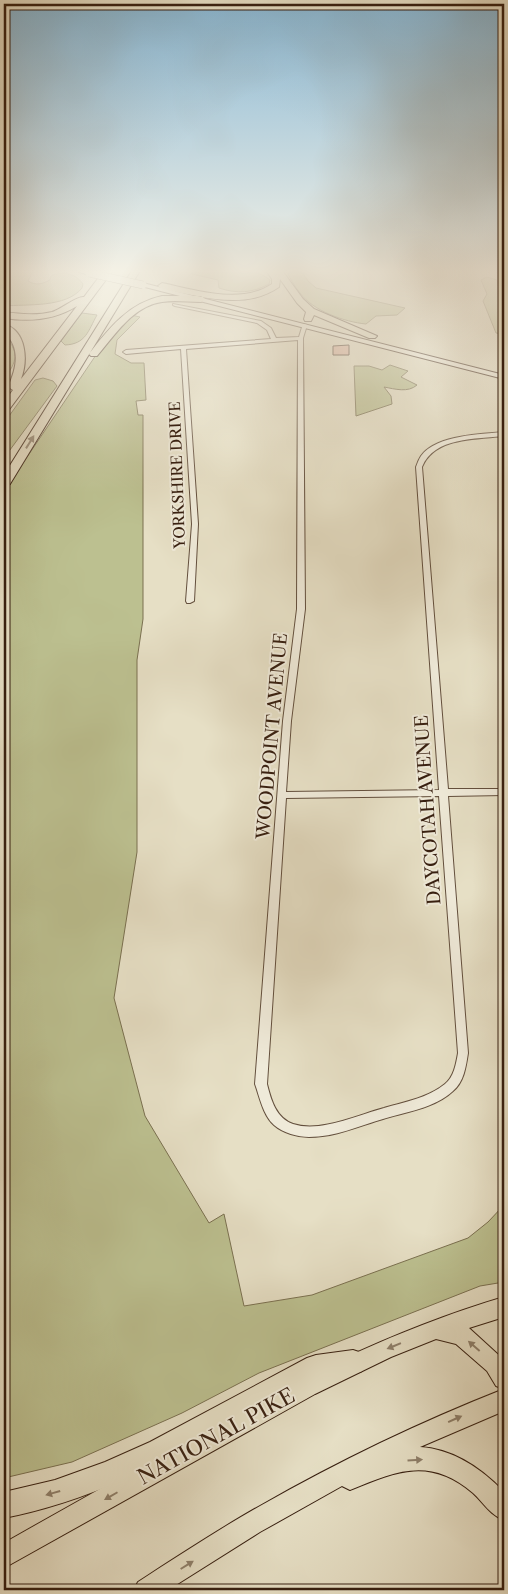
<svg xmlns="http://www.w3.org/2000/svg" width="508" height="1594" font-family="'Libre Caslon Text',serif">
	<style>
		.green { fill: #bcc090; stroke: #7a7050 }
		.building { fill: #e0b19c; stroke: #371f10 }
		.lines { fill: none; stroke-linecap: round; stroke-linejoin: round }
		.minor-casing { stroke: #634f3d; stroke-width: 2 }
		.secondary-casing { stroke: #371f10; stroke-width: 2 }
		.primary-casing { stroke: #371f10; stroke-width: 2 }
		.motorway-casing { stroke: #371f10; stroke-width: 2 }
		.minor { fill: #efead9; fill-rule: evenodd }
		.secondary { fill: #efead9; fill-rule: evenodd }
		.primary { fill: #e6dfc5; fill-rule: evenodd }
		.motorway { fill: #e6dfc5; fill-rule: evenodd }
		.secondary-bridge-casing { stroke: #371f10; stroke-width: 8; stroke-linecap: butt }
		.secondary-bridge { stroke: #efead9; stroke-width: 7 }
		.oneway { fill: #8e7f6a }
		.labels { text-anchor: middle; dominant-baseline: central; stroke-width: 4; stroke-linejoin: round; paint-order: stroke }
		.far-street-label { font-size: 15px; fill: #371f10; stroke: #efead9 }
		.street-label { font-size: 18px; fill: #371f10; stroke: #efead9 }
		.near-street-label { font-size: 21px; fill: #371f10; stroke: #efead9 }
	</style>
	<rect width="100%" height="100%" fill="#e6dfc5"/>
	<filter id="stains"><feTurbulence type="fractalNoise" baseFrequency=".004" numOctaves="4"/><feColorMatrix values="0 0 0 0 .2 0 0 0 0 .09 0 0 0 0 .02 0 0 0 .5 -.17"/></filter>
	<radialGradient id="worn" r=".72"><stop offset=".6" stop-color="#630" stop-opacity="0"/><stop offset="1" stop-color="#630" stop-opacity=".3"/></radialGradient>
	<!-- green -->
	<path class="green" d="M4 269H30L32 273 28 281C36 286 42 284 50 280L51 276C63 271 75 273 83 284L82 288C66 308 27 304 4 306Z
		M195 269C220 269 250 264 270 280L269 284C253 293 237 294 219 288L218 280 192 274Z
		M285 269H300L308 281 316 288 405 308 397 315 376 316 366 324C345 322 313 311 300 293 294 286 290 277 285 269Z
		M487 277 497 280 500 293 504 296V334L496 333 483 301 487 294 481 280Z
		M82 313 97 315C88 331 86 344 65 345L61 341Z
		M131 315 140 317 117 340 115 354 131 363H144L146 400 136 401 138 415H143V619L137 660V852L114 998 145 1116 209 1223 224 1214 244 1306 312 1295 468 1238 488 1222 504 1205V1282L480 1286 259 1373 182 1413 72 1462 4 1478V491L96 355Z
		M4 335C19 351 18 362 4 378Z
		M390 365 408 371 401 377 417 385C408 393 395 389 384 387L391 396 392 404 356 416 354 366H369L382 370Z
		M43 378 53 381 57 386 4 458V423L35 380Z"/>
	<!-- building -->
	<path class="building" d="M349 345V355H333V346Z"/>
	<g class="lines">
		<defs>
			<path id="minor" d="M173 304 261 321 271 328 276 338 299 337 303 324 307 325 303 338 305 609 291 721 286 792 439 790 416 467C417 464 419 459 421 456 436 435 481 434 504 432V436C476 439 434 437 422 467L448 789H504V795L448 796 468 1053C466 1066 464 1082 453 1091 435 1108 406 1112 383 1119 359 1126 335 1137 309 1137 298 1137 283 1133 274 1125 263 1115 260 1098 255 1084L283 721 297 609 298 340 186 349 198 524 194 601 190 603H187L186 601 192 524 181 349 126 354 123 352 126 350 271 339 267 330 257 323 175 306 173 305ZM439 796 458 1053C456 1064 454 1077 445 1084 428 1098 404 1102 384 1108 358 1115 320 1133 293 1124 276 1118 271 1100 267 1084L286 798Z"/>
			<path id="secondary" d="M69 269H82L92 273 89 275Z
				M143 283 504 375V379L141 286 140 285Z"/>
			<path id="primary" d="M504 1297V1317L469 1328 504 1360V1389L496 1386 487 1371 456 1344 436 1339 391 1357 315 1394 4 1568V1543C62 1510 120 1478 178 1445 286 1385 386 1332 504 1297Z
				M504 1389V1411L420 1447C453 1449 482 1469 504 1492V1520C491 1516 483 1502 473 1493 430 1456 396 1471 350 1490L342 1486 260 1532 168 1590H134L138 1582C178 1556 219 1529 260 1506 339 1461 420 1422 504 1389Z"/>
			<path id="motorway" d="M105 269H114L8 411 4 412V402L13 390 8 387C17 367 21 348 4 332V324C27 331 28 361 21 379L77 306C55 320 29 322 4 318V312C20 314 36 316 52 312 62 309 76 296 84 297Z
				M133 269H141L10 484 4 487V475Z
				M265 269H281L303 299 314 309 377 336 375 338H369L314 315 311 321H305L304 319 306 312 297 303 280 279 279 287C245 311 200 296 162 289L158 286 162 283C196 290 241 305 272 284V279Z
				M162 296H201L205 299 201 302C188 302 175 300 162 302 133 306 115 335 97 356H91L89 354C109 328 129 303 162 296Z
				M353 1350 362 1353 365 1362 362 1371C348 1377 331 1374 318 1380 290 1391 260 1411 234 1425 161 1464 87 1502 4 1518V1492L55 1480 105 1462 150 1442 307 1358 316 1355Z"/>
		</defs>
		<!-- minor casing -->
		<use href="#minor" class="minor-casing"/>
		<!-- secondary casing -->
		<use href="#secondary" class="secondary-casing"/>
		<!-- primary casing -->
		<use href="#primary" class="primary-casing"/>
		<!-- motorway casing -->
		<use href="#motorway" class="motorway-casing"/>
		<!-- minor -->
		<use href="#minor" class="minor"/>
		<!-- secondary -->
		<use href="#secondary" class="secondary"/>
		<!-- primary -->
		<use href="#primary" class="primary"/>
		<!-- motorway -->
		<use href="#motorway" class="motorway"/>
		<defs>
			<path id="secondary-bridge" d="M89 273 143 285"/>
		</defs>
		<!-- secondary-bridge casing -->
		<use href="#secondary-bridge" class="secondary-bridge-casing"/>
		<!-- secondary-bridge -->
		<use href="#secondary-bridge" class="secondary-bridge"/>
	</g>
	<!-- one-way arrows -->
	<defs><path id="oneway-solid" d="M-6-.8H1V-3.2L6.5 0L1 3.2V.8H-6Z" transform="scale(1.25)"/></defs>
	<g class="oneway">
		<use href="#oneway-solid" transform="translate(30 442) rotate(-58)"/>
		<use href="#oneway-solid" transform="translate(394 1346) rotate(158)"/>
		<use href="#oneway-solid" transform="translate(474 1346) rotate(-139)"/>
		<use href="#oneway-solid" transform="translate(455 1419) rotate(-24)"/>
		<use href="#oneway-solid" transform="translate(415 1460) rotate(-4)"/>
		<use href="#oneway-solid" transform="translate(53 1493) rotate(164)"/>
		<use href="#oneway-solid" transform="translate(111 1496) rotate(150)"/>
		<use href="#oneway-solid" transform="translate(187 1565) rotate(-32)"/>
	</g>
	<!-- sky -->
	<linearGradient id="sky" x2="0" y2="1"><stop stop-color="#87b7d5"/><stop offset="0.55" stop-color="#f4f1e5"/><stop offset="1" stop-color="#f4f1e5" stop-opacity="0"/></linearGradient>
	<rect width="508" height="493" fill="url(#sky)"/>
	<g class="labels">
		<!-- far-street labels -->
		<g class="far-street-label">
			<text transform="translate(177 475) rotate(-92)">YORKSHIRE DRIVE</text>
		</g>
		<!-- street labels -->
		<g class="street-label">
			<text transform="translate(272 736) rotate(-85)">WOODPOINT AVENUE</text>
			<text transform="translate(428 810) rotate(-94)">DAYCOTAH AVENUE</text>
		</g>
		<!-- near-street labels -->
		<g class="near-street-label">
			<text transform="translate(216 1436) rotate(-29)">NATIONAL PIKE</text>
		</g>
	</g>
	<!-- margin -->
	<rect width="508" height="1594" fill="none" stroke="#e6dfc5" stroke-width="20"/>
	<rect x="5" y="5" width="498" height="1584" fill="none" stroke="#371f10" stroke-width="2.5"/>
	<rect x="10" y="10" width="488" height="1574" fill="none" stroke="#371f10"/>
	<rect width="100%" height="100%" filter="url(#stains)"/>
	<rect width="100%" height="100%" fill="url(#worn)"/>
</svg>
